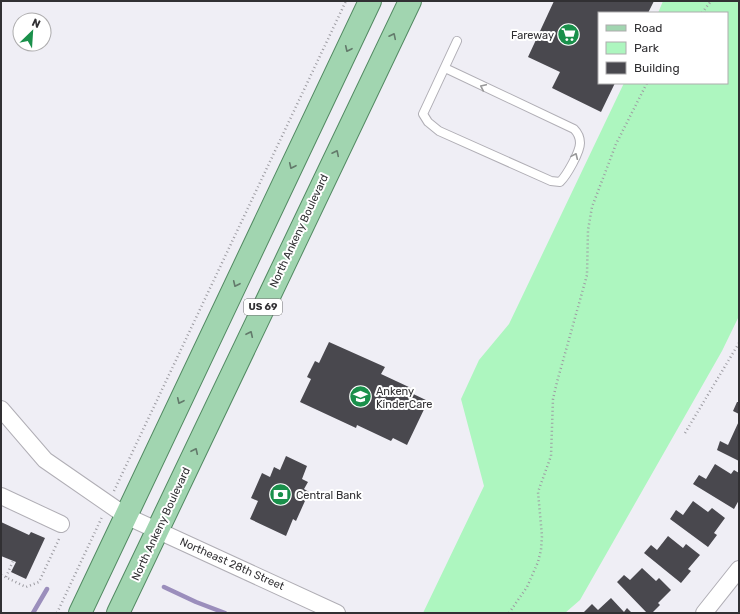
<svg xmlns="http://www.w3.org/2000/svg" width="740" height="614" font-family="Rubik,sans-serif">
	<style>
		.green { fill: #adf6bf }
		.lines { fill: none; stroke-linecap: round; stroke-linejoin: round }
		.stream { stroke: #9b8ebc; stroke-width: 4.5 }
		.building { fill: #49484e }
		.service-casing { stroke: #b0aeb5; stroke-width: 10 }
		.minor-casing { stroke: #b0aeb5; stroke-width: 18 }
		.primary-casing { stroke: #528962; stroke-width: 24 }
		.path { stroke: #9d9ca2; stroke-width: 2.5; stroke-dasharray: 1 3; stroke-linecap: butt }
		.service { stroke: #fff; stroke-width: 8 }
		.minor { stroke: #fff; stroke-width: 16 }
		.primary { stroke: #a1d5b0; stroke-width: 22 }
		.oneway { stroke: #637a6b }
		.oneway2 { stroke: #989899 }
		.labels { text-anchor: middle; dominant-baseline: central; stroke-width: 4; stroke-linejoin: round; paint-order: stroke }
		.shield { fill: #fff; stroke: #6f6e70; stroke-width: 1 }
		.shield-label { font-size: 10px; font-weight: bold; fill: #313033 }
		.poi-label { font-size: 11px; fill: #313033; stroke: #fff; text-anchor: start }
		.street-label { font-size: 11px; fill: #313033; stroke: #fff }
	</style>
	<rect width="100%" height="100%" fill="#efeef5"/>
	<!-- green -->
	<path class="green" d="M663 1H739V316L722 351 580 600 565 613H423L484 486 461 399 479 360 509 324 624 83H727V13H658Z"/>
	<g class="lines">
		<!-- stream -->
		<path class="stream" d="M164 587 196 602 225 613
			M33 613 47 589"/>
	</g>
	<!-- building -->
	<path class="building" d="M554 1H654L648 13H599V83H615L601 112 552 88 560 72 528 57Z
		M329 342 385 367 381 374 411 388 409 392 428 401 407 445 393 438 391 441 357 425 356 428 300 402 311 379 307 377 315 361 319 363Z
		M737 402H739V414L733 411Z
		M739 421V461L717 450 720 441 728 445Z
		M286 456 307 466 302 479 308 482 304 489 309 492 296 521 293 519 286 536 250 519 258 501 251 498 262 473 270 477 274 467 280 470Z
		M715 464 731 474 734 470 739 473V500L734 509 693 484 699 475 706 479Z
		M693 501 708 512 712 508 725 518 714 533 717 535 708 547 670 519 676 510 683 515Z
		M1 522 29 535 31 532 45 538 26 579 11 572 16 562 1 556Z
		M668 536 683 548 686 544 700 555 688 569 691 571 681 583 644 553 651 545 657 550Z
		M642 568 656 581 659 578 671 590 658 603 660 605 652 613H647L617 582 624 575 630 580Z
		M611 598 624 612 627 608 632 613 584 612 592 604 598 610Z"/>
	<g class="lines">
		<defs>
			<path id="service" d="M445 68 574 129C578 133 580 137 580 143 580 152 567 175 560 182L551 181 439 131 428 122 423 114 457 41"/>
			<path id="minor" d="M1 409 45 460 126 516 337 613
				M1 496 61 524
				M704 613 739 569"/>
			<path id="primary" d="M80 613 370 1
				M118 613 410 1"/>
		</defs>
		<!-- service casing -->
		<use href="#service" class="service-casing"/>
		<!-- minor casing -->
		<use href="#minor" class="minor-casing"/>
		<!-- primary casing -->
		<use href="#primary" class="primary-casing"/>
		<!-- path -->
		<path class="path" d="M702 13 711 1
			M685 433 739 343
			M114 491 346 1
			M1 575 26 587 39 582 59 539
			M6 577 13 561
			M57 613 102 517
			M509 613 527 587 538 562 541 550 542 536 538 492 551 456 553 399 557 382 587 275 588 230 592 207 616 144 647 83"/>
		<!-- service -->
		<use href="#service" class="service"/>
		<!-- minor -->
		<use href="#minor" class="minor"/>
		<!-- primary -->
		<use href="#primary" class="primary"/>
	</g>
	<!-- one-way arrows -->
	<defs><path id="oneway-chevron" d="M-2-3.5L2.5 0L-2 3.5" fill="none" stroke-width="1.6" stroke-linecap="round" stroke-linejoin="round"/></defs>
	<g class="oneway">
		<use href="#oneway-chevron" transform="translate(393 36) rotate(-64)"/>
		<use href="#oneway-chevron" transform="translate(348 49) rotate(115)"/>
		<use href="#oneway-chevron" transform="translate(336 153) rotate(-64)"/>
		<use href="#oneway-chevron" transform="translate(292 166) rotate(115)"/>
		<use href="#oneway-chevron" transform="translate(236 284) rotate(115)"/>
		<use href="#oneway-chevron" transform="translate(250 334) rotate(-65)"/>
		<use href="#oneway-chevron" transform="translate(180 401) rotate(115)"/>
		<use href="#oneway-chevron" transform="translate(195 451) rotate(-65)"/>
	</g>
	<g class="oneway2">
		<use href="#oneway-chevron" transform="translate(483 87) rotate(-155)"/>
		<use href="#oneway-chevron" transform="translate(575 156) rotate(-66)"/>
	</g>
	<!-- icons -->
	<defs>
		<symbol id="supermarket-disc" viewBox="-11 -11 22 22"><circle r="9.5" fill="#1a904b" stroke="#fff"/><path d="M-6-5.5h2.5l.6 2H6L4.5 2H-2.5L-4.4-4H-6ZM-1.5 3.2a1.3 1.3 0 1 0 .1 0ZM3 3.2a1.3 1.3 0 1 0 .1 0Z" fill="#fff"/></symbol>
		<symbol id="school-disc" viewBox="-11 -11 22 22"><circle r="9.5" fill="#1a904b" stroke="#fff"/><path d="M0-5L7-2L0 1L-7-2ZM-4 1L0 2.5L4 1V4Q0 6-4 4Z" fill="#fff"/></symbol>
		<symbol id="bank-disc" viewBox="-11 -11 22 22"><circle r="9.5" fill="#1a904b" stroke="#fff"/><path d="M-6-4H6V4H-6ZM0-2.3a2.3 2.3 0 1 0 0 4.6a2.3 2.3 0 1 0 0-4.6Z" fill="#fff"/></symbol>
	</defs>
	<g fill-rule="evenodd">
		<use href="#supermarket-disc" x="556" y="22" width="25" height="25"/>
		<use href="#school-disc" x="348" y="384" width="25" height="25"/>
		<use href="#bank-disc" x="268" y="482" width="25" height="25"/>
	</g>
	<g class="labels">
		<!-- shield labels -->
		<rect class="shield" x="244" y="299" width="38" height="16" rx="3"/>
		<g class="shield-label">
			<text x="263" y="307">US 69</text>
		</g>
		<!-- poi labels -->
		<g class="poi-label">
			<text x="554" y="35" text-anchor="end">Fareway</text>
			<text x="376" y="391">Ankeny<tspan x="376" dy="13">KinderCare</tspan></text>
			<text x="296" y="495">Central Bank</text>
		</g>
		<!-- street labels -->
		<g class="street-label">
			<text transform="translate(299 231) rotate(-65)">North Ankeny Boulevard</text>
			<text transform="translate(161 524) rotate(-65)">North Ankeny Boulevard</text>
			<text transform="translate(232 564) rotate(24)">Northeast 28th Street</text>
		</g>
	</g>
	<!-- border -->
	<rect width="740" height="614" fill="none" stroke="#313033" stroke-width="4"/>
	<!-- legend -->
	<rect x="598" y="12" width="130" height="72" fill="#ffffff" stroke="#adacad"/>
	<rect x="606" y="25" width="20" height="6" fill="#a1d5b0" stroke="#adacad"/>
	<text x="634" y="32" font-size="12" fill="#313033">Road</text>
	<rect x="606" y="42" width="20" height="12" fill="#adf6bf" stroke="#adacad"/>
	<text x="634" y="52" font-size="12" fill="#313033">Park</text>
	<rect x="606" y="62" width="20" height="12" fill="#49484e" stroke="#adacad"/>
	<text x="634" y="72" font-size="12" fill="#313033">Building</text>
	<!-- north arrow -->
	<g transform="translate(32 32) rotate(25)"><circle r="19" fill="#ffffff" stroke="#adacad"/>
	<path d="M0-3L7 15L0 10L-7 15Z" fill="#1a904b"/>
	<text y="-6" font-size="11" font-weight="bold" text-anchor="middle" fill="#313033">N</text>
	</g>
</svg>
